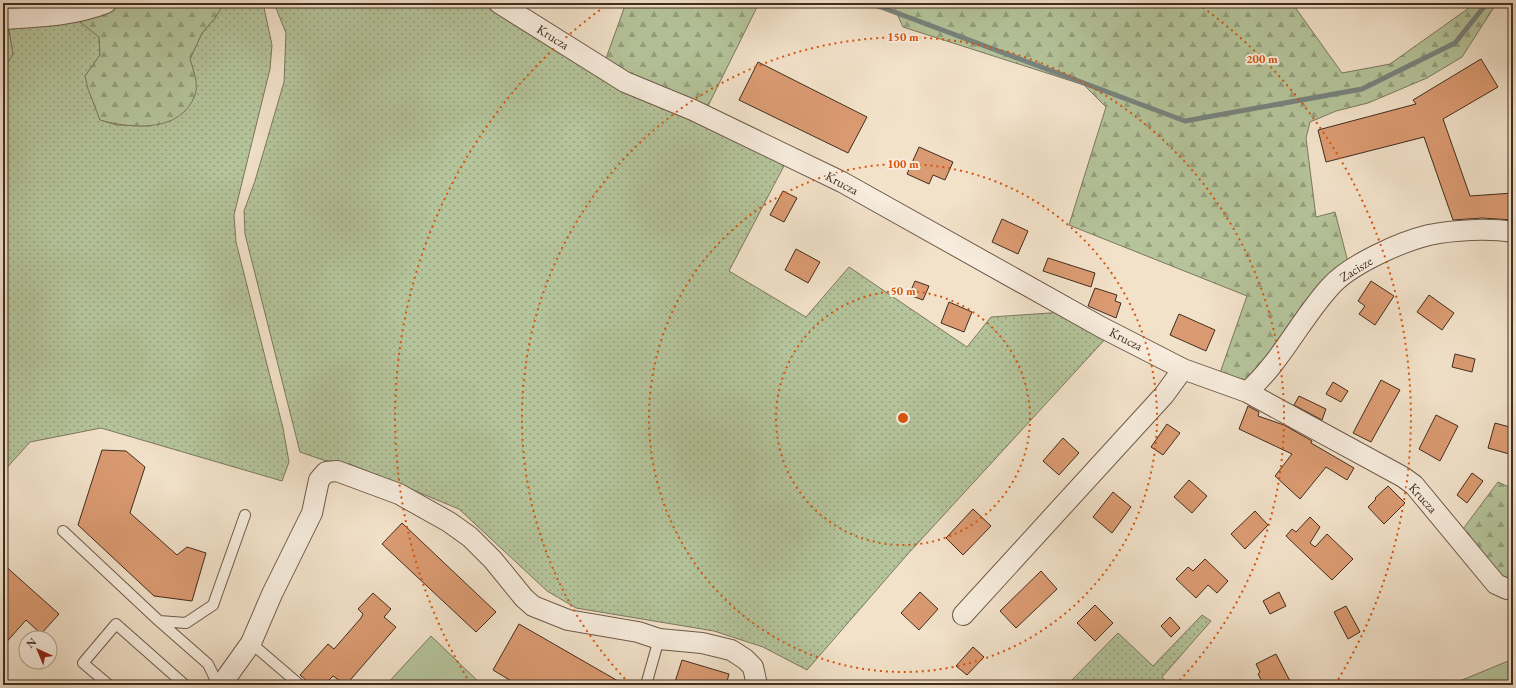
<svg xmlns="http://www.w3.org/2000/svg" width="1516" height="688" font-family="'EB Garamond',serif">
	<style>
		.grass { fill: url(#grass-dots); stroke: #7c785e }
		.forest { fill: url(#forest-firs); stroke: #7c785e }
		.green { fill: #b5c49b; stroke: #7c785e }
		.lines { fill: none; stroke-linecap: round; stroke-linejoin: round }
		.stream { stroke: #78837e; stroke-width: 5 }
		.building { fill: #db9b72; stroke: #422d20 }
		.service-casing { stroke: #6e5a4a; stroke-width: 12 }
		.minor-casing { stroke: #6e5a4a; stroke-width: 22 }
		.service { stroke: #f7ecdd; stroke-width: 10 }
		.minor { stroke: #f7ecdd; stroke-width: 20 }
		.ring { fill: none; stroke: #d7550e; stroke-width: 2; stroke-dasharray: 2 4 }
		.labels { text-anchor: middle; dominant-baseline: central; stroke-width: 4; stroke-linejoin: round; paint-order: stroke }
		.street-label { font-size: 13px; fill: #422d20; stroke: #f7ecdd }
		.centre { fill: #d7550e; stroke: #f7ecdd; stroke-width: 2 }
		.ring-label { font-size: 12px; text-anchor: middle; font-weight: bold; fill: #d7550e; stroke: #f7ecdd; stroke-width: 4; stroke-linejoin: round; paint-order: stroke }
	</style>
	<defs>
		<pattern id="grass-dots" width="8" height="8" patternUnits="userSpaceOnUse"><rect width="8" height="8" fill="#b5c49b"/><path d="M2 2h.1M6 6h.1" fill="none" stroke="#95a07e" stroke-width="1.8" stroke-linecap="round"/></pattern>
		<pattern id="forest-firs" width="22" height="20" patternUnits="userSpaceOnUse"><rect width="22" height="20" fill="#b5c49b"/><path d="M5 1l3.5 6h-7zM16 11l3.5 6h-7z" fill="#95a07e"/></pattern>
	</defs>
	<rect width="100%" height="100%" fill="#f2e2ca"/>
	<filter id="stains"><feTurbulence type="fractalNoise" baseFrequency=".005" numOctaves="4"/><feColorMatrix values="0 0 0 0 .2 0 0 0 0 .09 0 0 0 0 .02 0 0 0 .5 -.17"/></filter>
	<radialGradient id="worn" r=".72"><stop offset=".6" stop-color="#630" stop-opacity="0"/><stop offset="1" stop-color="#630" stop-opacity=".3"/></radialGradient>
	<!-- grass -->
	<path class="grass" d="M224 3H263L272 45 270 69 234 215 236 242 283 428 289 462 282 481 101 428 30 442 3 472V70L13 54 8 25 75 18 99 36 100 55 85 76 100 120 117 125 149 126 196 81 190 59 202 33 215 18Z
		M274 3H490L787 160 729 271 806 317 849 267 967 347 991 317 1065 312 1108 336 906 556 807 670 763 647 714 631 576 608 547 591 459 509 350 464 323 460 300 452 245 234 244 211 255 181 284 82 286 33Z
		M1202 615 1211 621 1162 677 1169 685H1067L1118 633 1153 666Z"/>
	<!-- forest -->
	<path class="forest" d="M3 3H88L3 13Z
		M118 3H224L215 18 202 33 190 59C193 69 199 84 195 95 181 133 132 129 100 120L88 89 85 76 100 55 99 37 75 18Z
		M626 3H759L707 108 627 73 605 61Z
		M889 3H1292L1342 73 1390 64 1476 3H1499L1496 4 1462 57 1427 78 1368 103 1336 111 1310 122 1306 138 1316 217 1335 212 1348 262 1258 378 1246 380 1220 373 1247 296 1069 225 1106 107 1084 85 903 27 893 5Z
		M3 25H8L13 54 3 70Z
		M1498 482 1513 489V583L1509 584 1460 533Z"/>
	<!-- green -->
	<path class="green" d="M431 636 482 685H386Z
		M1513 659V685H1450Z"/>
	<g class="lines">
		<!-- stream -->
		<path class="stream" d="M867 3 881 7 1185 121 1362 89 1455 43 1487 3"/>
	</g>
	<!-- building -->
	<path class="building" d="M1481 59 1498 87 1443 119 1470 196 1513 193V220L1482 218 1453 220 1424 137 1326 162 1318 130 1416 104 1413 100Z
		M758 62 867 117 848 153 739 100Z
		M919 147 953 162 945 180 933 175 929 184 907 174Z
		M783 191 797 198 784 222 770 215Z
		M1002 219 1028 231 1018 254 992 242Z
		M796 249 820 262 808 283 785 270Z
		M1048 258 1095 273 1091 287 1043 271Z
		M915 281 929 286 923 300 909 295Z
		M1371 281 1394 296 1375 325 1359 314 1365 306 1358 301Z
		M1095 288 1117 295 1115 301 1121 303 1116 318 1088 306Z
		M1429 295 1454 313 1442 330 1417 312Z
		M949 302 972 312 964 332 941 323Z
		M1179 314 1215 330 1206 351 1170 335Z
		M1455 354 1475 359 1472 372 1452 367Z
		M1381 380 1400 390 1371 442 1353 433Z
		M1333 382 1348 391 1341 402 1326 394Z
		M1299 396 1326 409 1322 420 1294 405Z
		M1248 406 1259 412 1258 416 1284 425 1312 441 1311 443 1354 468 1347 480 1326 467 1300 499 1275 476 1292 454 1239 429Z
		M1436 415 1458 426 1440 461 1419 449Z
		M1495 423 1513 428V455L1488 448Z
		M1167 424 1180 433 1163 455 1151 447Z
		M1063 438 1079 453 1059 475 1043 461Z
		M102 450 126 451 145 467 130 513 177 555 187 547 206 553 192 601 154 596 78 525Z
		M1472 473 1483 481 1467 503 1457 495Z
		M1189 480 1207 496 1192 513 1174 497Z
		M1388 486 1405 503 1384 524 1368 507 1376 499 1375 498Z
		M1113 492 1131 507 1112 533 1093 517Z
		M973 509 991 526 963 555 946 538Z
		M1255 511 1268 525 1245 549 1231 534Z
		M1310 517 1320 527 1310 543 1315 547 1327 534 1353 559 1332 580 1286 536 1292 529 1296 532Z
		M402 523 496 612 476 632 382 544Z
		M1205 559 1228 581 1217 593 1208 585 1196 598 1176 579 1188 567 1193 571Z
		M3 564 59 614 41 634 26 620 3 646Z
		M1041 571 1057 589 1016 628 1000 611Z
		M920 592 938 609 919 630 901 613Z
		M1279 592 1286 606 1270 614 1263 601Z
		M373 593 391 609 384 617 396 627 346 685 333 676 324 685H312L300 675 328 644 334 649 361 618 363 614 358 609Z
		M1095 605 1113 623 1095 641 1077 623Z
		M1346 606 1360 632 1348 639 1334 612Z
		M1170 617 1180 628 1171 637 1161 626Z
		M519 624 625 685H518L493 670Z
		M973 647 984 657 967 675 956 666Z
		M1276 654 1292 685H1264L1258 674 1260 672 1256 664Z
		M682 660 729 674 726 685H674Z"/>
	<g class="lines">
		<defs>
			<path id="service" d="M63 531 159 621 208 664 218 685
				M159 621 186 623 213 605 245 515
				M251 643 300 685
				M109 685 83 663 116 624 185 685
				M646 685 659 639"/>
			<path id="minor" d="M499 3 625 82 693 110 842 182 1101 327 1183 369 1247 392 1403 477 1414 485 1496 584 1507 589 1513 588
				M3 19C38 17 73 16 106 3
				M1247 392C1281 362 1300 320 1330 287 1349 265 1400 242 1429 235 1453 230 1488 228 1513 232
				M963 615 1164 395 1183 369
				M221 685 251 643 272 594 312 513 319 480 326 472 337 471 399 494 449 522 470 537 493 560 524 598 533 606 568 620 638 632 659 639 702 643 731 650 745 659 753 667 757 685"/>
		</defs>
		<!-- service casing -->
		<use href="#service" class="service-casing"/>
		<!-- minor casing -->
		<use href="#minor" class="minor-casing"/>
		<!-- service -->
		<use href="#service" class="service"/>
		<!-- minor -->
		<use href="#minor" class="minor"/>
	</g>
	<!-- distance rings -->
	<g class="ring">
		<circle cx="903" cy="418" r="127"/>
		<circle cx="903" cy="418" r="254"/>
		<path d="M629 683A381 381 0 1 1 1177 683"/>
		<path d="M470 683A508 508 0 0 1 608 4M1198 4A508 508 0 0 1 1336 683"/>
	</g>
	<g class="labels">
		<!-- street labels -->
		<g class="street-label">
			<text transform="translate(553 37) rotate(32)">Krucza</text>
			<text transform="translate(842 183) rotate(28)">Krucza</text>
			<text transform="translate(1356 269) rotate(-32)">Zacisze</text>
			<text transform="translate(1126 339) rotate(27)">Krucza</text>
			<text transform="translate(1423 498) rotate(48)">Krucza</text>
		</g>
	</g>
	<circle cx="903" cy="418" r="6" class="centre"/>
	<g class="ring-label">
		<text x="903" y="41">150 m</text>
		<text x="1262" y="63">200 m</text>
		<text x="903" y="168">100 m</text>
		<text x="903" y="295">50 m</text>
	</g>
	<!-- margin -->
	<rect width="1516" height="688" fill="none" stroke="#f2e2ca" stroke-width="16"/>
	<rect x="4" y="4" width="1508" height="680" fill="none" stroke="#422d20" stroke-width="2"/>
	<rect x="8" y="8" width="1500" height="672" fill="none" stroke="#422d20"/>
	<!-- north arrow -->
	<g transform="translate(38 650) rotate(316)"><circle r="19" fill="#f7ecdd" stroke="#afa091"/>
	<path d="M0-3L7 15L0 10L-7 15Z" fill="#8f2418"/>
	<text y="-6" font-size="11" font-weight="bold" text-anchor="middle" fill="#422d20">N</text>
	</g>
	<rect width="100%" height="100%" filter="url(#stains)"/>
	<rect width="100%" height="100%" fill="url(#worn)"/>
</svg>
